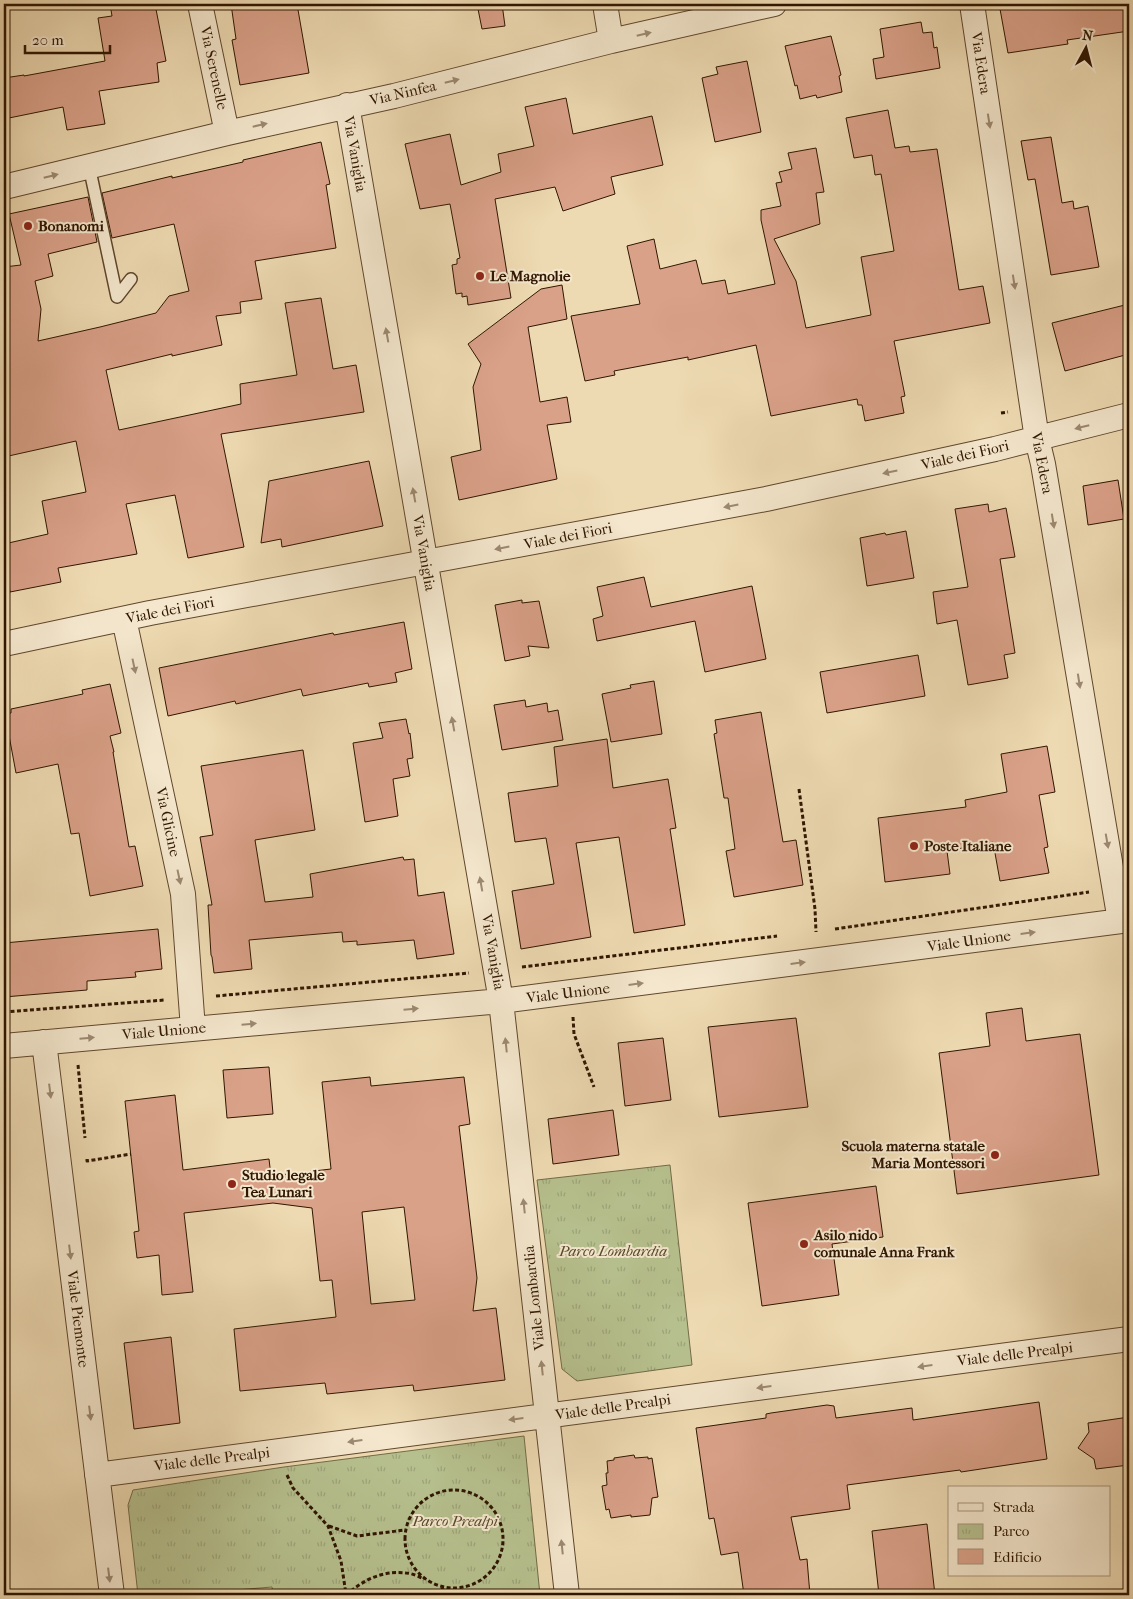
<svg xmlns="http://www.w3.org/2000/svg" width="1133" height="1599" font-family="'IM FELL French Canon',serif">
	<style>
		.park { fill: url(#park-tufts); stroke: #736b47 }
		.building { fill: #daa189; stroke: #301600; fill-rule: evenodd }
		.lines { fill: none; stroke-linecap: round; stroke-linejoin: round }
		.service-casing { stroke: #60472c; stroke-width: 14 }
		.minor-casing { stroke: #60472c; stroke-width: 26 }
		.path { stroke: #301600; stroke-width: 3; stroke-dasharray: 4 2.5; stroke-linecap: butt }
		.service { stroke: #f4e7cd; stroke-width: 11 }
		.minor { stroke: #f4e7cd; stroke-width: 24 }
		.oneway { fill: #9c8971 }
		.poi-dot { fill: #8f2418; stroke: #f4e7cd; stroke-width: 2 }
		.labels { text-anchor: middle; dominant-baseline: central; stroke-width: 4; stroke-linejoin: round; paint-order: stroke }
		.street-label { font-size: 15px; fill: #301600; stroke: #f4e7cd }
		.poi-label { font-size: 15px; font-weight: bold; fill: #301600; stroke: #f4e7cd; text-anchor: start }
		.park-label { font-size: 15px; font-style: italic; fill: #58492b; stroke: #f4e7cd }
	</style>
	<defs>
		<pattern id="park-tufts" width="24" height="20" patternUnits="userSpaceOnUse" patternTransform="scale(1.25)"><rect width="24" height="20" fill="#b6c08e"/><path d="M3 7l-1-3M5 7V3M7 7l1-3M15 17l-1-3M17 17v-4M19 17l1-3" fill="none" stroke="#9da479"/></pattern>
	</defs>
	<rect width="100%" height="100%" fill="#eedab2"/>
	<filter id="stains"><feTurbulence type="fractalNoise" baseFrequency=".004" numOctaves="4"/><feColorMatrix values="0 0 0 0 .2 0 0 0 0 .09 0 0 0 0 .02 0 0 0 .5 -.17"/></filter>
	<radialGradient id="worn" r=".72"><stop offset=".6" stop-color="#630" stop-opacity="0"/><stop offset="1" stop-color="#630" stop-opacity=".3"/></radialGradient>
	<!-- park -->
	<path class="park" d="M670 1165 692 1365 577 1381 562 1369 537 1180Z
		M524 1436 540 1595H273L272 1587 177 1595H138L128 1505 133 1490 284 1467Z"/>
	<!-- building -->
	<path class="building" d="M110 4H155L166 61 157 63 159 82 99 91 105 124 67 130 63 107 4 119V78L24 75V76L105 61 98 18 112 16Z
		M231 4H297L309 73 240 85 232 40 236 39Z
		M477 4H502L505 26 482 29Z
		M1032 4H1129V31L1067 40 1068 44 1008 53 1000 9Z
		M921 22 923 33 932 32 934 48 937 47 940 68 876 79 873 59 884 57 880 29Z
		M831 36 841 75 839 76 842 92 817 98 816 95 800 99 797 85 795 86 785 46Z
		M747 61 761 132 715 142 702 78 718 74 716 67Z
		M566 98 573 134 652 116 663 165 611 177 615 194 563 211 555 187 495 199 511 298 468 305 467 296 462 297V293L456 294 452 265 457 264V259L460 258 450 204 420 209 405 144 450 134 461 185 501 172 498 154 534 146 525 107Z
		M888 110 895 148 909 146 910 152 937 149 959 290 983 286 990 323 894 341 905 396 901 397 904 413 865 421 862 405H858L857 399 771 416 756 345 688 360V357L614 371 615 375 585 381 571 316 640 304 627 246 654 239 660 269 696 260 702 284 725 280 728 294 775 284 761 220V210L781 206 776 183 782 182 779 172 792 169 788 153 816 148 824 192 816 193 820 224 774 239 796 281 806 328 871 315 861 257 894 251 881 174 875 175 872 155 854 158 846 118Z
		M1051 137 1062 203 1073 201 1074 209 1088 206 1099 267 1051 275 1035 179 1028 180 1021 141Z
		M321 142 330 184 326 185 336 248 255 261 262 299 240 302 241 313 216 316 222 345 172 356V354L106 370 119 430 241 404 240 384 297 375 285 303 321 298 333 369 356 365 364 412 221 434 244 547 188 558 175 495 126 504 137 554 58 568 61 582 10 592 4 558V544L48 534 42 501 86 492 76 441 4 457V267L21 265 9 214 88 197 97 242 48 254 53 276 35 281 41 309 38 341 100 327 156 313 169 296 189 291 174 224 112 238 102 193 172 176V178L243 162V160Z
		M562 285 567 319 528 327 540 402 567 397 571 422 547 425 557 479 459 500 451 457 481 450 473 387 481 364 468 344 541 289Z
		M1129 304V354L1065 371 1052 323Z
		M369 461 383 526 282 547 281 539 261 543 269 481Z
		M1118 480 1124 519 1088 525 1083 486Z
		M988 504 989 512 1006 508 1015 557 1000 559 1015 653 1004 655 1008 678 968 685 957 620 937 624 933 592 968 587 955 509Z
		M906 531 914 578 867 586 860 538 885 533 886 535Z
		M644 577 651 607 752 586 766 659 705 672 695 621 597 641 593 619 603 616 597 587Z
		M522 600V603L539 601 549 648 528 646 530 656 505 661 495 605Z
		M404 622 412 669 395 673 397 682 369 687 368 683 303 696 301 689 236 704 235 701 168 716 159 668 333 633 334 635Z
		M918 655 925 696 827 713 820 672Z
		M654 681 662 734 611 742 602 694 631 688 630 685Z
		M110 684 121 733 110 736 114 752H113L129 847 135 846 143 886 90 896 79 833 71 834 58 764 16 773 5 714 11 713V709L83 694 82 690Z
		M525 700 526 707 547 703 548 712 558 710 563 740 502 750 494 705Z
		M761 712 783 842 796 840 803 885 734 897 726 851 735 849 728 798H724L714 734 717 733 715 720Z
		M406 719 409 734 410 733 413 758 407 759 410 776 393 779 398 816 365 822 353 743 383 738 379 723Z
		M607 739 613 788 668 779 676 828 670 829 685 925 634 933 619 837 576 843 591 937 521 949 512 891 554 884 546 838 515 842 508 793 558 786 554 747Z
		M1047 746 1055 792 1039 795 1048 847 1044 848 1049 873 1000 881 993 842 947 851 950 874 885 882 878 818 966 807 965 800 1007 792 1001 754Z
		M303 750 315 830 255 840 265 902 313 897 310 874 403 857 404 860 414 859 418 896 444 892 454 954 417 959 414 940 357 945V941L343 942 342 932 249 940 252 969 214 973 212 957 211 955 208 905H212L200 837 213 835 201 766Z
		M158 929 162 969 135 972 136 977 87 981V990L4 997V943Z
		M1022 1008 1026 1041 1080 1034 1099 1175 957 1194 939 1053 990 1046 986 1013Z
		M796 1018 808 1107 719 1117 708 1027Z
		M663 1038 671 1100 625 1106 618 1043Z
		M269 1067 273 1114 227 1118 223 1070Z
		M370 1077 371 1086 464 1077 470 1124 459 1126 477 1278 473 1311 496 1308 505 1380 414 1391 413 1385 327 1394 325 1383 240 1391 234 1329 336 1317 332 1280 320 1281 312 1208 273 1203 184 1213 193 1292 162 1295 159 1255 137 1258 134 1232 139 1231 125 1101 175 1095 183 1170 269 1159 271 1176 331 1169 322 1082ZM404 1207 415 1300 371 1304 362 1212Z
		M613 1110 619 1155 553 1164 548 1119Z
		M876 1186 883 1237 832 1244 839 1295 762 1306 748 1203Z
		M171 1337 180 1423 134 1429 124 1343Z
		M1039 1402 1047 1459 961 1472 960 1470 847 1485 850 1509 791 1517 800 1560 807 1559 810 1595H744L738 1552 721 1555 714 1518 709 1519 696 1428 766 1418V1414L771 1413 827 1405 834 1406 836 1418 912 1408 913 1420Z
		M1129 1417V1465L1096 1469 1094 1459 1078 1448 1089 1432 1088 1423Z
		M634 1455 635 1458 648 1457V1459L652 1458 658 1497 652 1498 650 1515 631 1517V1515L611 1518 609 1509 606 1510 602 1486 607 1485 606 1473H608L607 1461 614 1460V1458Z
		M927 1524 935 1595H879L872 1531Z"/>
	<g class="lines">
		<defs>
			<path id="service" d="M89 166 117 297 131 279"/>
			<path id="minor" d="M200 4 227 133
				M605 4 611 41
				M972 4 1037 439 1043 464 1120 921
				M347 105 501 1001 567 1595
				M4 187 227 133 394 96 611 41 774 4
				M124 619 183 894 193 1029
				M4 644 150 613 766 499 995 449 1129 415
				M44 1042 112 1595
				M4 1046 501 1001 1129 920
				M97 1475 1129 1339"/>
		</defs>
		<!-- service casing -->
		<use href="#service" class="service-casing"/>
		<!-- minor casing -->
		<use href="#minor" class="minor-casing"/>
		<!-- path -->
		<path class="path" d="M1001 413 1008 412
			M799 789 815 909 816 932
			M835 929 1089 892
			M522 967 777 936
			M216 996 469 973
			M4 1012 165 1000
			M573 1017 574 1034 594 1087
			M78 1065 85 1138
			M87 1159V1161L131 1154
			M287 1475 293 1488 328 1526 341 1561 346 1594
			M405 1539a49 49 0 1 1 98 0a49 49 0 1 1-98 0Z
			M329 1526 357 1536 405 1530
			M441 1588 450 1595
			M346 1595C363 1580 383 1570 406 1573 412 1573 419 1577 424 1579"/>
		<!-- service -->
		<use href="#service" class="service"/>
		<!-- minor -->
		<use href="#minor" class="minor"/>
	</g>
	<!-- one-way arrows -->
	<defs><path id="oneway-solid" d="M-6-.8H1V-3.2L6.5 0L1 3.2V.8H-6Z" transform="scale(1.25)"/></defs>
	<g class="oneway">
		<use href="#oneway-solid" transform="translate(644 34) rotate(-13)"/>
		<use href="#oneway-solid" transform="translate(452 81) rotate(-14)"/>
		<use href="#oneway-solid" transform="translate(989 121) rotate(81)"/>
		<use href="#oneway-solid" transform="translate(260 125) rotate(-13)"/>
		<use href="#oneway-solid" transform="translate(51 176) rotate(-14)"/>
		<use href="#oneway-solid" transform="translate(1014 282) rotate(81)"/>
		<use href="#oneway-solid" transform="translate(387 335) rotate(-100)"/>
		<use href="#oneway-solid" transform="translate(1082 427) rotate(166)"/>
		<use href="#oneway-solid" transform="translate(890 472) rotate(168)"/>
		<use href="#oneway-solid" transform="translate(414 495) rotate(-100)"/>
		<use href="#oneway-solid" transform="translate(731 506) rotate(169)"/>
		<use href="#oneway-solid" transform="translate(1053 521) rotate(81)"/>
		<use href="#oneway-solid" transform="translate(502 548) rotate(169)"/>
		<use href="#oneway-solid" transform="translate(134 666) rotate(78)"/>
		<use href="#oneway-solid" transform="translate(1079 681) rotate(81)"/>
		<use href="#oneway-solid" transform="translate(453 724) rotate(-100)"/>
		<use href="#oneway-solid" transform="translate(1107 841) rotate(80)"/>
		<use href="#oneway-solid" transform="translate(179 877) rotate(78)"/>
		<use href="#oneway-solid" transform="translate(481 884) rotate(-100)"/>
		<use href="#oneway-solid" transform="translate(1028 933) rotate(-7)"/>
		<use href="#oneway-solid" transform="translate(798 963) rotate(-7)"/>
		<use href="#oneway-solid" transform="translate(636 984) rotate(-7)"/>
		<use href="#oneway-solid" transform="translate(411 1009) rotate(-5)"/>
		<use href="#oneway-solid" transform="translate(249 1024) rotate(-5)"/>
		<use href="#oneway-solid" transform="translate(87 1038) rotate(-5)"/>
		<use href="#oneway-solid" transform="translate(506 1045) rotate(-96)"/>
		<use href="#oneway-solid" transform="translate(50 1091) rotate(83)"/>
		<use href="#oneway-solid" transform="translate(524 1206) rotate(-96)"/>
		<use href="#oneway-solid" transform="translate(70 1252) rotate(83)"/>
		<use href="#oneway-solid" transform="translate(925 1366) rotate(172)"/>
		<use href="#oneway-solid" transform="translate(542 1368) rotate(-96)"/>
		<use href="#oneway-solid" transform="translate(764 1387) rotate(172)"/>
		<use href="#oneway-solid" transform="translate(90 1413) rotate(83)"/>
		<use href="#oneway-solid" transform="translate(516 1419) rotate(173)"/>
		<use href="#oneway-solid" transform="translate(355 1441) rotate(172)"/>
		<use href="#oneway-solid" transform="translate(562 1547) rotate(-96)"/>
		<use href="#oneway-solid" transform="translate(109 1575) rotate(83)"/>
	</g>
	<!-- markers -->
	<g class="poi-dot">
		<circle cx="28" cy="226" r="5"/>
		<circle cx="480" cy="276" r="5"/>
		<circle cx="914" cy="846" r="5"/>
		<circle cx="995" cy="1155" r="5"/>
		<circle cx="232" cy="1184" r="5"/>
		<circle cx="804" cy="1244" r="5"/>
	</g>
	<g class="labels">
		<!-- street labels -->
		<g class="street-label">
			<text transform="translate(981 63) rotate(81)">Via Edera</text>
			<text transform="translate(214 68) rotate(78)">Via Serenelle</text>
			<text transform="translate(403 93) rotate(-13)">Via Ninfea</text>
			<text transform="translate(355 154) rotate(80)">Via Vaniglia</text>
			<text transform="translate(965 455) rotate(-13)">Viale dei Fiori</text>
			<text transform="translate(1042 463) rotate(79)">Via Edera</text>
			<text transform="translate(568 536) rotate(-11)">Viale dei Fiori</text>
			<text transform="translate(424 553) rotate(80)">Via Vaniglia</text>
			<text transform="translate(170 610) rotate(-11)">Viale dei Fiori</text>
			<text transform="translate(168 822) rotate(78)">Via Glicine</text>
			<text transform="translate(969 941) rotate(-8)">Viale Unione</text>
			<text transform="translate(493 952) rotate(80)">Via Vaniglia</text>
			<text transform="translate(568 993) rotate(-7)">Viale Unione</text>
			<text transform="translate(164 1031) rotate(-5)">Viale Unione</text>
			<text transform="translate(534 1298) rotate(-96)">Viale Lombardia</text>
			<text transform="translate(78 1319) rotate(83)">Viale Piemonte</text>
			<text transform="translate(1015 1354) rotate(-7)">Viale delle Prealpi</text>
			<text transform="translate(613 1407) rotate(-8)">Viale delle Prealpi</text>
			<text transform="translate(212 1459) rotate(-7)">Viale delle Prealpi</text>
		</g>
		<!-- poi labels -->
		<g class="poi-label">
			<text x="38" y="226">Bonanomi</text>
			<text x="490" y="276">Le Magnolie</text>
			<text x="924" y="846">Poste Italiane</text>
			<text x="985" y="1146" text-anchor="end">Scuola materna statale<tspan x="985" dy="17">Maria Montessori</tspan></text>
			<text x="242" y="1175">Studio legale<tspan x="242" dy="17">Tea Lunari</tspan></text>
			<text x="814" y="1235">Asilo nido<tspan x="814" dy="17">comunale Anna Frank</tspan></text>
		</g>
		<!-- park labels -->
		<g class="park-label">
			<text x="613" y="1251">Parco Lombardia</text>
			<text x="455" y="1521">Parco Prealpi</text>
		</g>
	</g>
	<!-- margin -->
	<rect width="1133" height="1599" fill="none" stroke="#eedab2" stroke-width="20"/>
	<rect x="5" y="5" width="1123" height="1589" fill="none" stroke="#301600" stroke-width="2.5"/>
	<rect x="10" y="10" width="1113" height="1579" fill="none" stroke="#301600"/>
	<!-- legend -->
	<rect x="948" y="1486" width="162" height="90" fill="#f4e7cd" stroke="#a6937b"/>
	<rect x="958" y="1503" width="25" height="8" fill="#f4e7cd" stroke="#a6937b"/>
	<text x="993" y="1512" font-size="15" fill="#301600">Strada</text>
	<rect x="958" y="1524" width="25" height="15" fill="url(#park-tufts)" stroke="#a6937b"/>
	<text x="993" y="1536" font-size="15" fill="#301600">Parco</text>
	<rect x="958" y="1549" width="25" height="15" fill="#daa189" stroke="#a6937b"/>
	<text x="993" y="1562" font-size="15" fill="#301600">Edificio</text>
	<!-- north arrow -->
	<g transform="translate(1086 48) rotate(7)" stroke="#f4e7cd" stroke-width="4" paint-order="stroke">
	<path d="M0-4L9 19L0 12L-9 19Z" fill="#301600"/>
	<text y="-8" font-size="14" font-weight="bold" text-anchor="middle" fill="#301600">N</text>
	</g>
	<!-- scale -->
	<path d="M25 45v8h85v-8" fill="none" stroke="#301600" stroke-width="2.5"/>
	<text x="32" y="45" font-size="15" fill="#301600" stroke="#f4e7cd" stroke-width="4" paint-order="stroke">20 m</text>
	<rect width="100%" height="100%" filter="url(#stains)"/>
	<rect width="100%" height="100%" fill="url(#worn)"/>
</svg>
